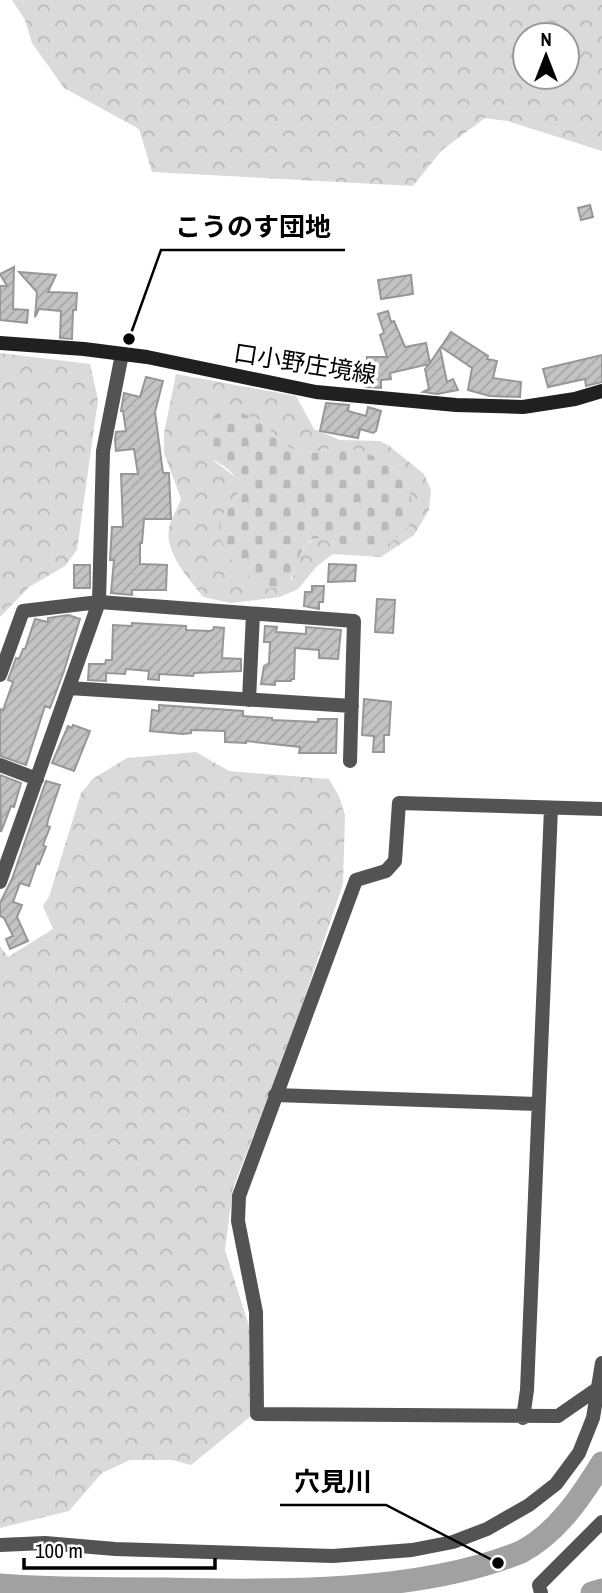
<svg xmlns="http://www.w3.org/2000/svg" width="602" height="1593" font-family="'Archivo Narrow','Noto Sans JP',sans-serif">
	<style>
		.forest { fill: url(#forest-crowns); fill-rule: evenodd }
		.cemetery { fill: url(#cemetery-stones) }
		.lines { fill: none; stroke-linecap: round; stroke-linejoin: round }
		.river { stroke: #a1a1a1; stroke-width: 23 }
		.building { fill: url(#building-hatch); stroke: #979797; stroke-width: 2 }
		.minor { stroke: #535353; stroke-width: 14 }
		.secondary { stroke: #202020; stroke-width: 14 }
		.labels { text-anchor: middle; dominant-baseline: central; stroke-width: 7; stroke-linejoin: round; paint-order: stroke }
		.street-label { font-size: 24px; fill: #000; stroke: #fff }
		.leader { fill: none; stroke: #000; stroke-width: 2.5 }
		.callout-dot { fill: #000; stroke: #fff; stroke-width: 2.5 }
		.callout-label { font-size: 26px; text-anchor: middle; font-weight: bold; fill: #000; stroke: #fff; stroke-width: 7; stroke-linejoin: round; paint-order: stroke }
	</style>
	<defs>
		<pattern id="forest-crowns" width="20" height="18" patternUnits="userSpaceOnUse" patternTransform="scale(1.75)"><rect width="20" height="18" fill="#dadada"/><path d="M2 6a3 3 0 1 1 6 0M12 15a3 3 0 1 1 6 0" fill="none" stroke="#b9b9b9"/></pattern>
		<pattern id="cemetery-stones" width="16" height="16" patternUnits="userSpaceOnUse" patternTransform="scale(1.75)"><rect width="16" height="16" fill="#dadada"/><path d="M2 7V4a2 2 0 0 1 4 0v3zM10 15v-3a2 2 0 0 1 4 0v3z" fill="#b9b9b9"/></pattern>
		<pattern id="building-hatch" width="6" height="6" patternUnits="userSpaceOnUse" patternTransform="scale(1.75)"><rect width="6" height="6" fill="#c3c3c3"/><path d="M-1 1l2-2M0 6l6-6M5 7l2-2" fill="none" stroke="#a6a6a6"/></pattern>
	</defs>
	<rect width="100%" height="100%" fill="#fff"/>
	<!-- forest -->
	<path class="forest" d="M12 0H602V151L507 121 485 118 442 150 413 186 152 172 139 129 64 88 32 43 25 20ZM525 35H567V77H525Z
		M0 353 90 364 98 400 77 550 65 566 29 587 0 617Z
		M176 374 296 396 314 429 340 440 380 441 388 445 424 474 431 490 429 510 414 535 381 557 333 554 317 566 298 589 280 597 231 603 203 597C188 577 162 551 170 524 173 516 178 507 181 499L164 453V433ZM259 420 286 446 294 450 314 453 332 448 392 467 409 489 413 507 354 547 316 538C299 547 297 562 292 580L219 519 232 505 241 488 238 479 214 461Z
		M196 752 229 771 329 779 339 796 345 815 343 884 290 1041 233 1188 225 1250 249 1326 250 1417 191 1465 172 1460H130L102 1473 69 1511 0 1528V946L8 957 53 929 43 906 49 897 81 793 94 778 127 758Z"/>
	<!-- cemetery -->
	<path class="cemetery" d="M241 413 259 420 286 446 294 450 314 453 332 448H350L376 457 392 467 409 489 413 507 409 527 386 546 354 547 315 538C294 550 300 570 285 587L265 589 234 564 220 538 219 519 232 505 241 488C228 452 191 473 217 414Z"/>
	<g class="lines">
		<!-- river -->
		<path class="river" d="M0 1585C54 1590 110 1588 165 1589 277 1592 420 1593 521 1552 557 1533 581 1497 602 1463
			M592 1593 602 1590"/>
	</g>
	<!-- building -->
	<path class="building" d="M590 205 593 217 581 220 578 208Z
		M14 267 13 309 28 310 27 323 0 320V286H7L0 274Z
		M19 272 56 275 48 292 77 293 76 310H73L72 339 60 338 61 311 39 309 35 317 37 292Z
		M411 275 413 294 381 299 378 280Z
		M388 311 391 322 394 321 405 347 426 343 430 363 440 348 447 382 453 379 458 390 437 394 423 392 429 389 425 369 429 364 390 373 391 379 381 380V388L366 387 367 357H387L380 335 384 333 378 314Z
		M451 332 488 356 487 359 497 361 493 378 521 382 520 397 490 396 468 390 472 368 441 347Z
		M602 355V382L586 386 585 379 548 387 543 369Z
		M146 377 163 381 155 412 163 473H169L171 519H144L142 543H140V564L167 565 166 590H132V595L111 593 114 560H110L112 527H123L121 474H138L134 449 116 451 115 440 116 432 126 431 123 411H121L124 393 140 397Z
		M326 403 349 405 348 411 366 416 368 407 381 411 376 431 373 433 360 429 358 438 320 431Z
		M329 564 356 565 355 581 328 582Z
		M74 565H90V588H74Z
		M312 586H324L323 602H319V609L304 606 305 592H312Z
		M377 599 395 600 393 633 375 632Z
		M68 615 80 619 64 671 50 708 45 706 26 765 0 756V709L3 710 13 682 8 680 16 658 19 659 23 649H25L35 619 48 622V618Z
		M132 623 186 626V630L210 631 213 630 214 627 224 628 222 658 241 659V671L194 673 193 676 159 674V680L148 679 149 671 126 669 125 674 106 673V681L88 680 89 664H105L106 660H112L113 625 132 626Z
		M265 626 277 627 276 632 306 634V627L341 630 338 659 319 658V650L295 648 294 679H291V681H275V685L261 684 264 666 269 663 270 642H264Z
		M364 699 391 702 389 735H384V752H373L374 736 362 735Z
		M159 705 243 711V716L272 718V720L318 722V719H337L336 753H299L300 747 246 741V743L225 742V731L191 730V733L183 734 150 731 152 710 159 711Z
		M73 725 90 731 74 771 52 763 68 726 72 728Z
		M0 775 21 783 14 807 11 806 1 832Z
		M46 781 60 785 48 820 47 826 50 827 43 845 46 847 39 864 37 863 29 886 20 883 13 902 22 905 17 917 28 941 10 949 6 939 13 936 4 918 0 916V903L12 879Z"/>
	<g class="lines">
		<!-- minor -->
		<path class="minor" d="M0 675 23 611 99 602 354 621 350 761
			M69 688 352 706
			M249 700 253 614
			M0 765 37 779
			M0 882 99 602 103 451 122 354
			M275 1095 537 1104
			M597 1389 558 1416 257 1414 256 1312 238 1221 239 1196 356 880 386 871 395 861 399 803 602 809
			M523 1418 527 1390 551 808
			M0 1545 45 1543 115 1549 333 1556 412 1550 453 1542 487 1529 529 1505 556 1484 579 1453 593 1418 602 1363
			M541 1593 539 1585 602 1522"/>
		<!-- secondary -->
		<path class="secondary" d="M0 343 84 349 147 357 316 392 456 405 523 407 575 399 602 391"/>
	</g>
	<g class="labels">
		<!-- street labels -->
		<g class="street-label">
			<text transform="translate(305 363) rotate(9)">口小野庄境線</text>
		</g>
	</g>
	<!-- callouts -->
	<path class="leader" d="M129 339L161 250H345M498 1563L386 1505H280"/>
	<g class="callout-dot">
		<circle cx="129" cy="339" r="7"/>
		<circle cx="498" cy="1563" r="7"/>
	</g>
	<g class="callout-label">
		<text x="253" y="236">こうのす団地</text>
		<text x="333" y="1491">穴見川</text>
	</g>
	<!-- north arrow -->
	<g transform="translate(546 56)"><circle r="33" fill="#ffffff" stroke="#999999" stroke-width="2"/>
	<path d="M0-5L12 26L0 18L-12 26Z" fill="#000000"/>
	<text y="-10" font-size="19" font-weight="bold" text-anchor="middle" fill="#000000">N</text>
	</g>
	<!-- scale -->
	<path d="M24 1558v10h191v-10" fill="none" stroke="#000000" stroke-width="3.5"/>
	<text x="35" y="1558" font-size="21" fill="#000000" stroke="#ffffff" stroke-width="5" paint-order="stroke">100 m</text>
</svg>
